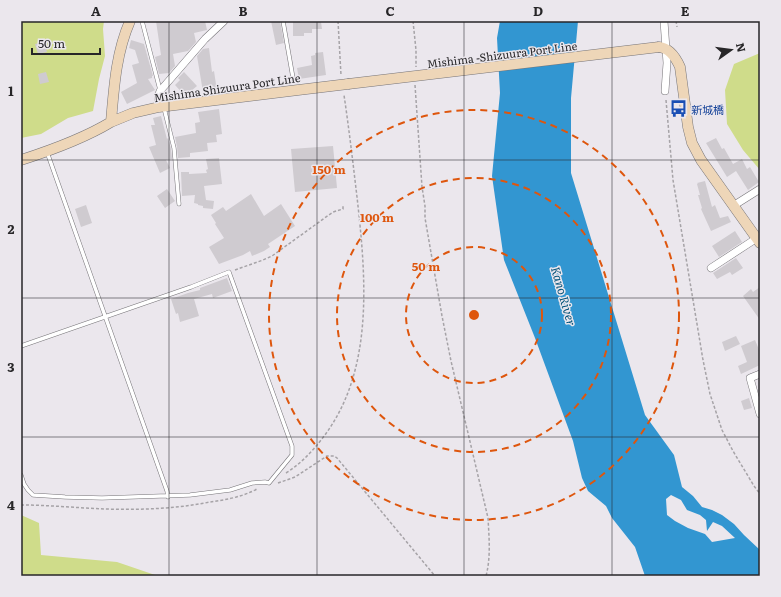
<svg xmlns="http://www.w3.org/2000/svg" width="781" height="597" font-family="Literata,'Noto Sans JP',serif">
	<style>
		.green { fill: #cfdc8a }
		.water { fill: #3296d1; fill-rule: evenodd }
		.building { fill: #cfcbd0 }
		.lines { fill: none; stroke-linecap: round; stroke-linejoin: round }
		.service-casing { stroke: #767478; stroke-width: 4.5 }
		.minor-casing { stroke: #767478; stroke-width: 8 }
		.secondary-casing { stroke: #767478; stroke-width: 11 }
		.path { stroke: #a6a3a7; stroke-width: 1.5; stroke-dasharray: 3 2; stroke-linecap: butt }
		.service { stroke: #fff; stroke-width: 3.5 }
		.minor { stroke: #fff; stroke-width: 7 }
		.secondary { stroke: #eed6b8; stroke-width: 10 }
		.secondary-bridge-casing { stroke: #767478; stroke-width: 11; stroke-linecap: butt }
		.secondary-bridge { stroke: #eed6b8; stroke-width: 10 }
		.grid { fill: none; stroke: #272628; stroke-width: 1; stroke-opacity: 0.55 }
		.ring { fill: none; stroke: #de560d; stroke-width: 2; stroke-dasharray: 7 5 }
		.labels { text-anchor: middle; dominant-baseline: central; stroke-width: 3; stroke-linejoin: round; paint-order: stroke }
		.street-label { font-size: 11px; fill: #272628; stroke: #ebe7ed }
		.transit-label { font-size: 11px; fill: #164399; stroke: #ebe7ed; text-anchor: start }
		.water-label { font-size: 12px; font-style: italic; fill: #04527a; stroke: #ebe7ed }
		.centre { fill: #de560d; stroke: #ebe7ed; stroke-width: 2 }
		.ring-label { font-size: 12px; text-anchor: middle; font-weight: bold; fill: #de560d; stroke: #ebe7ed; stroke-width: 3; stroke-linejoin: round; paint-order: stroke }
		.neatline { fill: none; stroke: #272628; stroke-width: 1.5 }
		.grid-label { font-size: 13px; text-anchor: middle; font-weight: bold; fill: #272628 }
	</style>
	<rect width="100%" height="100%" fill="#ebe7ed"/>
	<!-- green -->
	<path class="green" d="M21 21H104L103 29 105 56 99 79 93 111 68 118 41 134 21 138Z
		M760 53V170L743 150 727 124 725 90 734 64Z
		M21 515 39 523 41 555 117 562 158 576H21Z"/>
	<!-- water -->
	<path class="water" d="M500 21H578L571 98V173L645 415 674 455 682 487 693 496 702 507 712 510 722 515 734 524 744 535 760 550V576H645L635 547 612 518 606 506 588 491 582 478 573 441 535 338 504 260 492 176 500 93 497 38ZM671 495 681 500 687 510 700 515 706 520 707 531 713 522 722 526 735 538 712 542 705 534 688 528 675 521 667 515 666 499Z"/>
	<!-- building -->
	<path class="building" d="M156 21H205L207 30 194 33 196 42 188 51 173 54 175 66 169 73 159 74 155 57 161 55Z
		M271 21H280L284 43 276 45Z
		M293 22H321L322 29H312V33H304V36H293Z
		M131 40 144 44 153 76H152V78L148 79 155 90 127 104 121 92 137 83 132 65 139 63 135 50 129 48Z
		M44 42 47 52 38 54 35 44Z
		M209 48 212 72 214 71 217 91 203 92 197 56 203 49Z
		M323 52 326 75 299 79 297 68 312 65 311 56 315 55V53Z
		M46 72 49 82 40 84 38 74Z
		M184 72 197 86 185 96 175 85 180 80 178 78Z
		M219 109 222 134 216 135 217 142 207 143 208 151 190 153V157L178 158 177 147 175 137 196 133 195 123 200 122 198 112Z
		M161 116 167 139 168 138 171 149 172 159 166 160 170 168 160 173 149 147 156 145 151 125H155L153 118Z
		M716 138 722 149 724 148 733 164 742 159 747 169 750 167 759 182 748 190 736 171 727 177 706 143Z
		M333 146 337 188 295 192 291 149Z
		M219 158 222 184 204 186 206 200 214 201 213 209 203 208V206L198 205V204L194 203 195 195 182 196 181 172H189V174L207 173 206 170 208 169 206 159Z
		M705 181 712 207 715 205 720 218 728 216 731 222 711 231 701 209 702 208 698 195H700L697 184H698L697 183Z
		M167 189 175 201 165 208 157 196Z
		M251 194 264 216 281 204 295 226 268 244 270 247 264 251 252 256 250 251 243 255 219 264 209 247 224 238 215 224 216 223 211 215 223 207 226 211Z
		M86 205 92 223 81 227 75 209Z
		M735 231 742 242 719 257 712 246Z
		M736 258 743 268 732 275 730 272 717 279 713 273Z
		M227 278 232 291 213 298 212 294 194 299 199 316 180 322 178 313 176 314 171 299 188 293 200 290V288Z
		M760 287V320L743 296 751 289 753 292Z
		M736 336 740 344 725 351 722 342Z
		M755 340 760 352V365L741 374 738 366 747 362 741 346Z
		M749 398 752 408 744 410 741 401Z"/>
	<g class="lines">
		<defs>
			<path id="service" d="M142 21 160 90
				M283 21 293 78
				M164 108 174 148 179 204
				M47 152 167 491 168 497
				M21 346 191 287 229 272 292 446V455L269 483 265 482 252 483 230 490 190 495 102 498 65 497 33 495 28 490 24 484 21 475"/>
			<path id="minor" d="M664 21 667 63 665 91
				M159 107 158 97 160 91 205 39 224 21
				M733 206 760 189
				M711 268 757 238
				M760 374 750 378 760 414"/>
			<path id="secondary" d="M659 47C670 48 676 58 680 67L688 127 692 143 701 160 760 243
				M111 122 133 113 159 107 298 90 348 84
				M21 160C52 150 83 139 111 122 114 87 116 53 130 21"/>
		</defs>
		<!-- service casing -->
		<use href="#service" class="service-casing"/>
		<!-- minor casing -->
		<use href="#minor" class="minor-casing"/>
		<!-- secondary casing -->
		<use href="#secondary" class="secondary-casing"/>
		<!-- path -->
		<path class="path" d="M338 21 341 75
			M413 21 416 50V67
			M676 21 677 27
			M415 85 422 187 425 206V218L442 316 451 361 488 518C489 537 491 557 486 576
			M666 100 673 180 703 360 710 394 722 430 733 451 754 486 760 494
			M235 270 263 260 272 256 333 212 343 209V206
			M286 473C300 464 311 453 321 440 375 373 366 277 357 197 353 163 349 129 344 95
			M278 483 295 477 327 456H334L337 458 435 576
			M21 505C49 505 78 508 106 509 141 510 175 509 210 502 225 500 242 497 257 489"/>
		<!-- service -->
		<use href="#service" class="service"/>
		<!-- minor -->
		<use href="#minor" class="minor"/>
		<!-- secondary -->
		<use href="#secondary" class="secondary"/>
		<defs>
			<path id="secondary-bridge" d="M348 84 659 47"/>
		</defs>
		<!-- secondary-bridge casing -->
		<use href="#secondary-bridge" class="secondary-bridge-casing"/>
		<!-- secondary-bridge -->
		<use href="#secondary-bridge" class="secondary-bridge"/>
	</g>
	<!-- grid -->
	<path class="grid" d="M169 21V576M317 21V576M464 21V576M612 21V576M21 160H760M21 298H760M21 437H760"/>
	<!-- distance rings -->
	<g class="ring">
		<circle cx="474" cy="315" r="68"/>
		<circle cx="474" cy="315" r="137"/>
		<circle cx="474" cy="315" r="205"/>
	</g>
	<!-- icons -->
	<defs>
		<symbol id="bus-bare" viewBox="-9 -9 18 18"><path d="M-5-6H5V4H4V6H2V4H-2V6H-4V4H-5ZM-3.5-4V0h7V-4ZM-3.5 1.2v1.5H-2V1.2ZM2 1.2v1.5H3.5V1.2Z" fill="#1a4fb4" stroke="#ebe7ed" stroke-width="2.5" paint-order="stroke"/></symbol>
	</defs>
	<g fill-rule="evenodd">
		<use href="#bus-bare" x="666" y="96" width="25" height="25"/>
	</g>
	<g class="labels">
		<!-- street labels -->
		<g class="street-label">
			<text transform="translate(502 54) rotate(-7)">Mishima -Shizuura Port Line</text>
			<text transform="translate(227 87) rotate(-8)">Mishima Shizuura Port Line</text>
		</g>
		<!-- transit labels -->
		<g class="transit-label">
			<text x="691" y="109">新城橋</text>
		</g>
		<!-- water labels -->
		<g class="water-label">
			<text transform="translate(564 296) rotate(74)">Kano River</text>
		</g>
	</g>
	<circle cx="474" cy="315" r="6" class="centre"/>
	<g class="ring-label">
		<text x="329" y="174">150 m</text>
		<text x="377" y="222">100 m</text>
		<text x="426" y="271">50 m</text>
	</g>
	<!-- border -->
	<rect width="781" height="597" fill="none" stroke="#ebe7ed" stroke-width="44"/>
	<!-- north arrow -->
	<g transform="translate(731 50) rotate(76)" stroke="#ebe7ed" stroke-width="3" paint-order="stroke">
	<path d="M0-3L7 15L0 10L-7 15Z" fill="#272628"/>
	<text y="-6" font-size="11" font-weight="bold" text-anchor="middle" fill="#272628">N</text>
	</g>
	<!-- scale -->
	<path d="M32 48v6h68v-6" fill="none" stroke="#272628" stroke-width="2"/>
	<text x="38" y="48" font-size="12" fill="#272628" stroke="#ebe7ed" stroke-width="3" paint-order="stroke">50 m</text>
	<rect x="22" y="22" width="737" height="553" class="neatline"/>
	<g class="grid-label">
		<text x="96" y="16">A</text>
		<text x="243" y="16">B</text>
		<text x="390" y="16">C</text>
		<text x="538" y="16">D</text>
		<text x="685" y="16">E</text>
		<text x="11" y="96">1</text>
		<text x="11" y="234">2</text>
		<text x="11" y="372">3</text>
		<text x="11" y="510">4</text>
	</g>
</svg>
